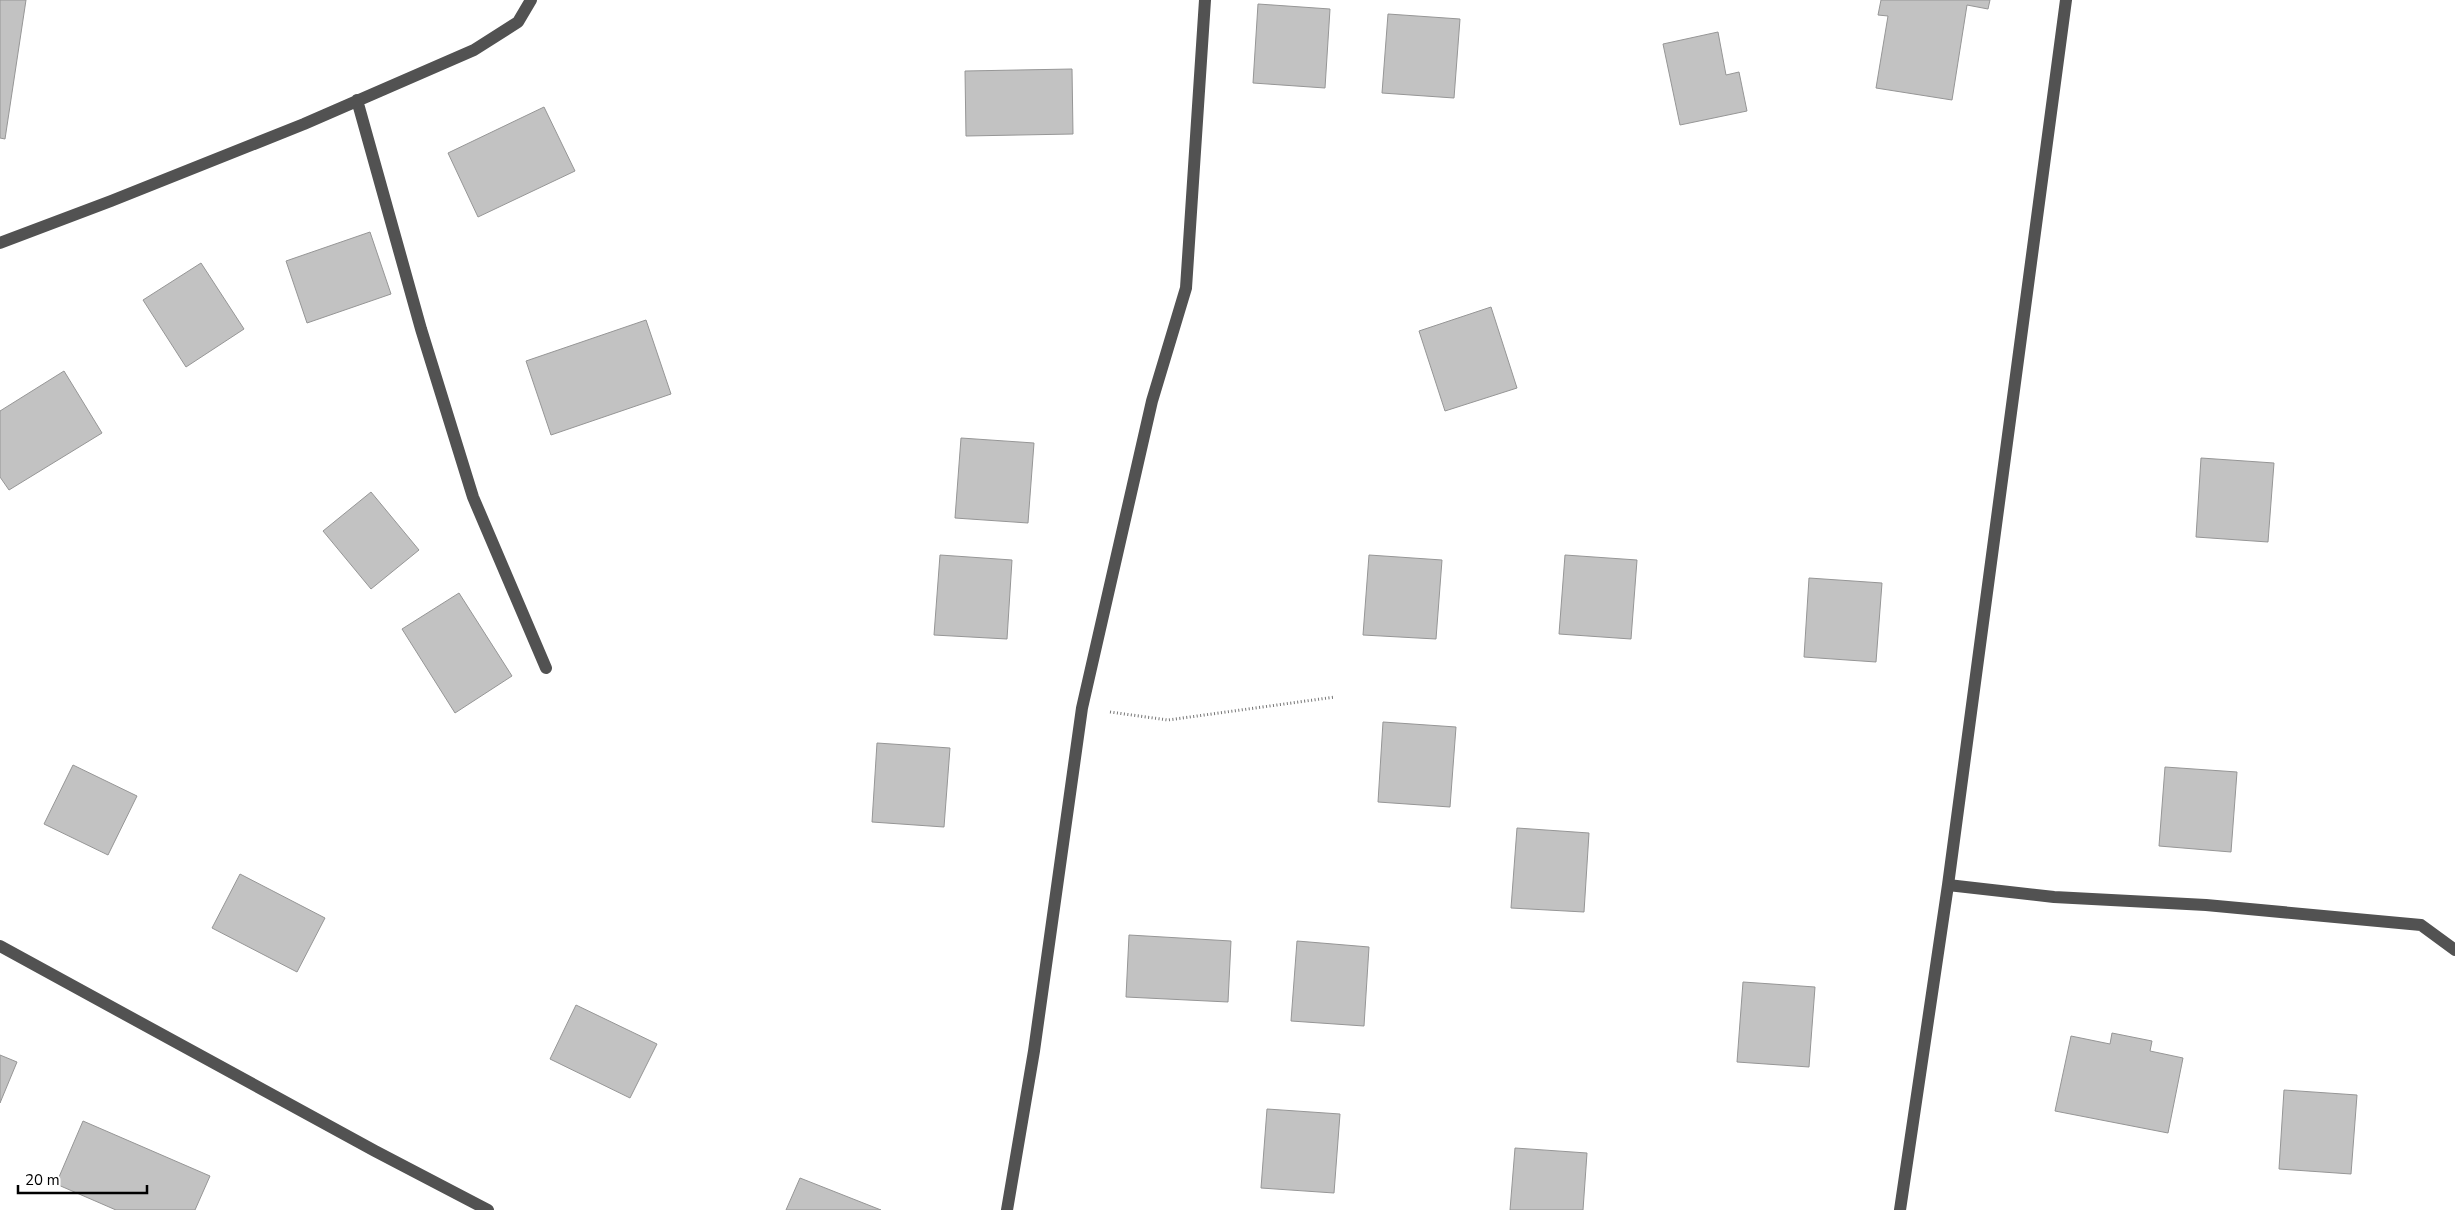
<svg xmlns="http://www.w3.org/2000/svg" width="2455" height="1210" font-family="'Nunito Sans',sans-serif">
	<style>
		.building { fill: #c2c2c2; stroke: #969696 }
		.lines { fill: none; stroke-linecap: round; stroke-linejoin: round }
		.path { stroke: #747474; stroke-width: 3; stroke-dasharray: 1 2.5; stroke-linecap: butt }
		.minor { stroke: #525252; stroke-width: 12 }
	</style>
	<rect width="100%" height="100%" fill="#fff"/>
	<!-- building -->
	<path class="building" d="M0 0H26L5 139 0 138Z
		M1881 0H1990L1988 9 1967 5 1952 100 1876 88 1888 16 1878 15Z
		M1258 4 1330 9 1325 88 1253 83Z
		M1388 14 1460 19 1454 98 1382 93Z
		M1718 32 1726 75 1739 72 1747 111 1680 125 1663 44Z
		M1072 69 1073 134 966 136 965 71Z
		M544 107 575 171 478 217 448 153Z
		M370 232 391 294 307 323 286 261Z
		M201 263 244 329 186 367 143 300Z
		M1491 307 1517 388 1445 411 1419 331Z
		M646 320 671 394 551 435 526 361Z
		M64 371 102 433 9 490 0 477V411Z
		M961 438 1034 443 1028 523 955 518Z
		M2201 458 2274 463 2268 542 2196 537Z
		M371 492 419 550 371 589 323 531Z
		M940 555 1012 560 1007 639 934 635Z
		M1369 555 1442 560 1436 639 1363 635Z
		M1565 555 1637 560 1631 639 1559 634Z
		M1809 578 1882 583 1876 662 1804 657Z
		M459 593 512 676 455 713 402 629Z
		M1383 722 1456 727 1450 807 1378 802Z
		M877 743 950 748 944 827 872 822Z
		M73 765 137 796 108 855 44 824Z
		M2165 767 2237 772 2231 852 2159 846Z
		M1517 828 1589 833 1584 912 1511 908Z
		M240 874 325 918 297 972 212 928Z
		M1129 935 1231 941 1228 1002 1126 997Z
		M1297 941 1369 947 1364 1026 1291 1021Z
		M1743 982 1815 987 1809 1067 1737 1062Z
		M576 1005 657 1044 630 1098 550 1059Z
		M2112 1033 2152 1041 2150 1051 2183 1058 2168 1133 2055 1111 2071 1036 2110 1044Z
		M0 1055 17 1062 0 1103Z
		M2284 1090 2357 1095 2351 1174 2279 1169Z
		M1267 1109 1340 1114 1334 1193 1261 1188Z
		M83 1121 210 1176 195 1210H116L56 1184Z
		M1515 1148 1587 1153 1583 1210H1510Z
		M800 1178 881 1210H786Z"/>
	<g class="lines">
		<!-- path -->
		<path class="path" d="M1110 712 1168 720 1335 697"/>
		<!-- minor -->
		<path class="minor" d="M357 100 421 329 473 497 546 668
			M0 243 111 201 304 124 474 50 518 22 531 0
			M1948 885 2054 897 2206 905 2421 925 2455 950
			M0 946 375 1151 488 1210
			M1007 1210 1034 1051 1082 708 1152 401 1186 288 1205 0
			M1900 1210 1948 885 2066 0"/>
	</g>
	<!-- scale -->
	<path d="M18 1185v8h129v-8" fill="none" stroke="#000000" stroke-width="2.5"/>
	<text x="25" y="1185" font-size="15" fill="#000000" stroke="#ffffff" stroke-width="4" paint-order="stroke">20 m</text>
</svg>
